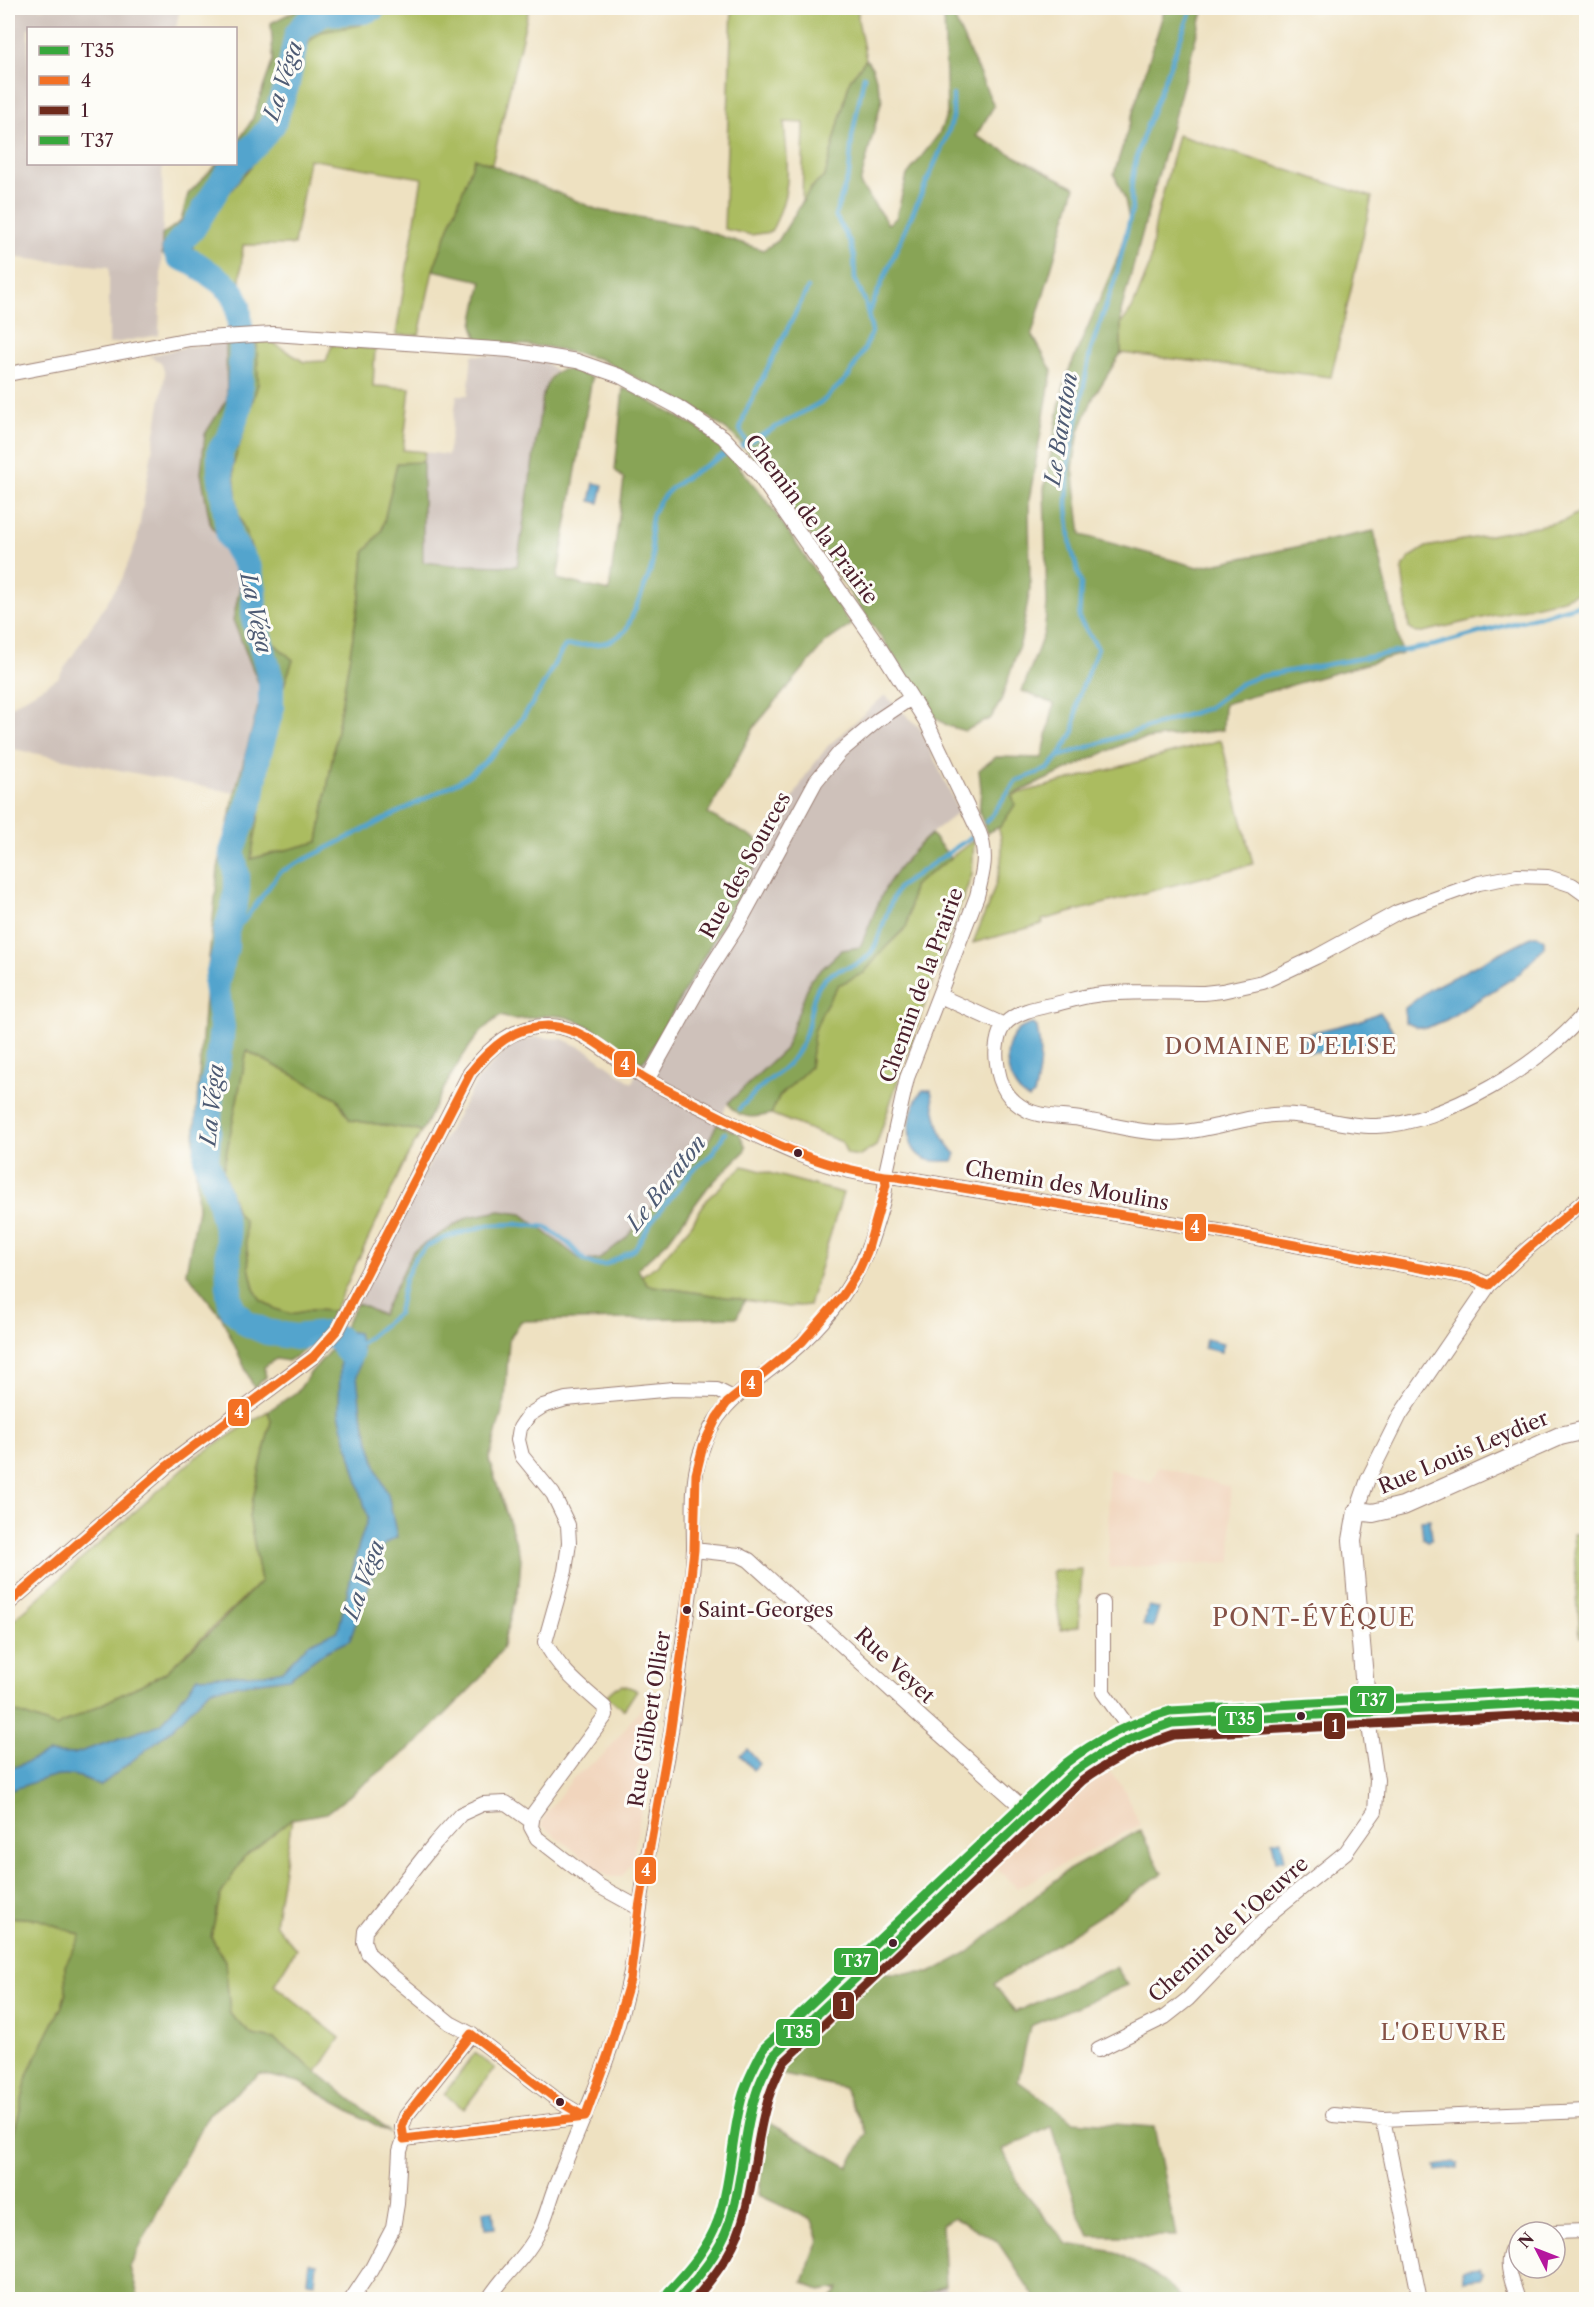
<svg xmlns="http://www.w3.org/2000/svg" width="1594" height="2307" font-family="'Libre Caslon Text',serif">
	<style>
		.built { fill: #f1d5bd }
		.industrial { fill: #cec1ba }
		.green { fill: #abbc60; stroke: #7a6e46; stroke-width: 1.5 }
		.forest { fill: #88a456; stroke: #696240; stroke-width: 1.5 }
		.water { fill: #52a4cd; stroke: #4e627c; stroke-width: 1.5 }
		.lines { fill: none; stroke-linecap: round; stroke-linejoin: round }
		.stream { stroke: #52a4cd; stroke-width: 4.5 }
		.river { stroke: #52a4cd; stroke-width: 26 }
		.minor-casing { stroke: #9c8076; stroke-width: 16 }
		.tertiary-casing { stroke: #9c8076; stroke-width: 20 }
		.secondary-casing { stroke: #9c8076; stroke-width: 22 }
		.minor { stroke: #fff; stroke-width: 14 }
		.tertiary { stroke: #fff; stroke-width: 18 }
		.secondary { stroke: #fff; stroke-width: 20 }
		.bus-1-casing { stroke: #fdfcf7; stroke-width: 14 }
		.bus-2-casing { stroke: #fdfcf7; stroke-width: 14 }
		.bus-3-casing { stroke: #fdfcf7; stroke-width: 14 }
		.bus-4-casing { stroke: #fdfcf7; stroke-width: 14 }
		.bus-1 { stroke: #37a83c; stroke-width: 9 }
		.bus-2 { stroke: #f37023; stroke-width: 9 }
		.bus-3 { stroke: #6e2a1b; stroke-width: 9 }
		.bus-4 { stroke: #37a83c; stroke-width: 9 }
		.bus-dot { fill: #4a1f2b; stroke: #fdfcf7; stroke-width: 2 }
		.labels { text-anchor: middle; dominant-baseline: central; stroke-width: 6; stroke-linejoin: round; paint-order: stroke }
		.bus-label { font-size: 20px; fill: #4a1f2b; stroke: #fdfcf7; text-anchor: start }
		.street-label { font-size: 21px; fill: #4a1f2b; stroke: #fdfcf7 }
		.water-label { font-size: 22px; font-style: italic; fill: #4e5b74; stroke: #fdfcf7 }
		.neighbourhood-label { font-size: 22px; letter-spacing: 1.5px; fill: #855146; stroke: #fdfcf7 }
		.quarter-label { font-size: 24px; letter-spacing: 1.5px; fill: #855146; stroke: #fdfcf7 }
		.line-badge { stroke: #fdfcf7; stroke-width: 2 }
		.badge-label { font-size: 16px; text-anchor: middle; font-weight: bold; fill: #fff }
	</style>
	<rect width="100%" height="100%" fill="#fdfcf7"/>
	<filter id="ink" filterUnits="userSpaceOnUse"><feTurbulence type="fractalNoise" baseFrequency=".0167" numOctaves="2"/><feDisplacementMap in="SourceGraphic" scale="12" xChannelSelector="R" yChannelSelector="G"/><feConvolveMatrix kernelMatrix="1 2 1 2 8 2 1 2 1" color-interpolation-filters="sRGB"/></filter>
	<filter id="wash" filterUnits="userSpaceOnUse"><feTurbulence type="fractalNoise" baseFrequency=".008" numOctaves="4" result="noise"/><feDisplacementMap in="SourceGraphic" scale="24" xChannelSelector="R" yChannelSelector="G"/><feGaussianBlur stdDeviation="1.35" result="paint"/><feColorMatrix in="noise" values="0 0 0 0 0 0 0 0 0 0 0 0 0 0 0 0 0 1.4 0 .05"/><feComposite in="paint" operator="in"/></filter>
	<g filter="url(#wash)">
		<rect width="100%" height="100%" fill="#eee1c1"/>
		<!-- built -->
		<path class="built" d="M1159 1466 1230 1487 1232 1562 1109 1568 1108 1468 1151 1483Z
			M646 1702 658 1710 632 1863 622 1876 614 1877 607 1876 541 1825 545 1815 574 1777 604 1755Z
			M1104 1766 1122 1785 1140 1825 1017 1888 994 1866 1075 1790Z"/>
		<!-- industrial -->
		<path class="industrial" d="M13 8H180L176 28H28V164H162L163 218 159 335 109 344V267L8 257V38Z
			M226 343 227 399 205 434 210 523 242 578 233 620 260 687V701L235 793 8 748V708L58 678 122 579 137 540 165 374 161 362 149 356 186 347Z
			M472 355 515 357 546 362 556 371 550 376 543 394 518 566 451 565 423 562V462L425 452 448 455 457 395H468Z
			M885 695 920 728 959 812 920 842 882 894 877 911 860 947 842 950 796 1016 785 1049 728 1103 708 1142 626 1238 598 1260H581L522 1214 413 1251 382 1315 357 1303 409 1200 478 1079 508 1047 518 1041 537 1037 562 1039 587 1050 632 1083 640 1064 647 1057 806 775 828 746Z
			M945 2286 947 2299H911Z"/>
		<!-- green -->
		<path class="green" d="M388 8H529L492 164 475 159 433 270 419 335H396L422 178 309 159 294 245H243L239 294 229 279 196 256 192 245 205 221 278 133 309 42 320 32 360 25Z
			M732 8H858V20L866 59 850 80 825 176 811 188 802 203 804 123 784 122C788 167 793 190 771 232L751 235 724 229Z
			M1178 135 1372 197 1331 377 1121 353V324L1132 309 1149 267 1156 220Z
			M257 341 272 342 304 362 326 361 332 345 375 349 373 386 410 388 403 450 425 452 423 462 397 464 382 530 364 553 361 590 318 842 250 859 280 696 293 660 271 641 263 579 238 513 233 466 258 384Z
			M1586 508V589L1563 599 1423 632 1416 633 1409 628 1402 569 1409 558 1426 547 1564 521Z
			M1221 740 1253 864 1042 920 1043 924 973 943C985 911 1012 860 998 828L1001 826 1012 795Z
			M974 840 972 874 905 1059 876 1146 860 1156 847 1154 842 1142 771 1114 779 1097 810 1067 814 1032 823 1010 838 985 864 973 883 950 907 927 913 886Z
			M247 1051 337 1098 350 1120 422 1131 408 1155 334 1311 312 1310 291 1314 275 1309 261 1300 254 1289 249 1267 244 1220 237 1213 223 1170Z
			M743 1166 843 1193 809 1305 789 1307 647 1285 641 1276 657 1265 674 1245 692 1224 706 1200Z
			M268 1411 271 1421 249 1516 261 1581 165 1673 56 1727 11 1711H8V1625L196 1457Z
			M1586 1533V1636L1580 1637 1573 1534Z
			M1082 1569 1079 1626 1061 1630 1052 1571Z
			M623 1685 637 1690 624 1710 606 1696 615 1688Z
			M292 1819 275 1924 296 1949 274 1985 340 2038 317 2072 274 2039 252 2035 230 2014 225 1961 211 1937 220 1896 243 1858Z
			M8 1917 38 1919 81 1935 65 1966 66 1992 62 2006 28 2073 19 2114 8 2153Z
			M475 2053 495 2068 464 2109 444 2094Z"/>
		<!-- forest -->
		<path class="forest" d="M300 8H388L360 25 320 32 309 42 278 133 206 221 192 245 196 256 182 269 162 254V235L181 221 188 194 217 164H236V145L252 120 273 60 271 23Z
			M1165 8H1204L1121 311V353L1093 398 1079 431 1073 468 1081 535 1198 567 1374 531 1402 654 1224 704 1223 730 1130 741 1012 795 1015 805 1001 826 987 833 979 812 981 790 979 770 996 757 1042 758 1054 704 1022 691 1044 633 1047 605 1044 489 1062 392 1069 370 1118 257 1129 220 1125 200 1114 174Z
			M950 9 994 106 976 136 1075 187 1032 334 1052 371 1029 500 1030 589 1021 640 1001 701 991 718 965 731 948 726 933 716 908 676 796 515 756 460 733 435 703 413 600 359 547 347 478 341 473 325 482 281 433 270 475 158 598 210 690 226 763 250 778 241 811 188 825 176 850 80 866 59 873 69 882 99 860 184 888 224 896 218 907 175 939 134 947 114 944 12Z
			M257 341 258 384 233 466 238 513 263 579 271 641 293 660 280 696 251 859 318 842 361 590 364 553 382 530 397 463 423 462V562L451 565 517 566 543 394C555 362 563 367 592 378L557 579 609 591 624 479 615 470 623 388 633 392 698 428 723 447 770 505 851 625 826 642 755 726 708 814 767 845 647 1057 640 1064C616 1047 590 1021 561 1016 541 1013 519 1024 501 1016 469 1032 439 1099 422 1131L350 1120 337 1098 247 1051 223 1170 237 1213 244 1220 249 1267 254 1289 261 1300 275 1309 291 1314 312 1310 334 1311C320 1339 314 1345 288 1361L276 1359 264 1367 266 1377 254 1388 221 1316 186 1272 198 1209 194 1141 205 999 218 868 235 793 260 700V687L233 620 242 578 210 523 201 473 205 434 227 399 226 343Z
			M931 834 951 858 913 886 907 926 883 950 864 973 838 985 823 1010 814 1032 810 1067 779 1097 771 1114C755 1118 737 1120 728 1103L785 1049 810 980 842 950 860 947C868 930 874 912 882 895 889 878 917 845 931 834Z
			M717 1124 739 1133 746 1147 744 1152 708 1187 668 1241 638 1269 647 1285 745 1300 737 1317 521 1321 509 1340 505 1400 489 1460 521 1558 519 1585 502 1649 478 1681 418 1742 327 1813 292 1819 243 1858 220 1896 211 1937 225 1961 230 2014 252 2035 274 2039 375 2118 390 2133 299 2082 260 2074 209 2114 176 2174 130 2267 139 2299H8V2153L19 2114 28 2073 62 2006 66 1992 65 1966 81 1935 38 1919 8 1917V1711L10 1710 56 1727 165 1673 220 1623 261 1581 249 1516 271 1421 268 1411 298 1391 311 1372 333 1347 357 1303 382 1315 413 1251 468 1217 500 1211 522 1214 581 1260H598L626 1238 708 1142Z
			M1140 1830 1162 1873 1112 1908 994 1984 1015 2012 1116 1967 1128 1985 1030 2026 1018 2081 1073 2121 1154 2127 1176 2236H1090L1080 2218 1052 2126 1003 2150 1020 2187 1067 2244 1116 2252 1164 2281 1182 2299H1036L997 2241 955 2217 942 2224 945 2286 911 2299H831L839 2288 820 2291 803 2282 819 2240 812 2220 759 2195 768 2122 848 2167 867 2133 844 2088 779 2074C801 2033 845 2004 879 1973H930L969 1952 1066 1871Z"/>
		<!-- water -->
		<path class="water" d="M594 483 603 485 599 503 590 501Z
			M1533 936H1539L1544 940V947L1518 975 1446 1020 1426 1028 1416 1027 1405 1022V1008L1430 989Z
			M1380 1012 1393 1031 1395 1038 1358 1050 1307 1052 1302 1046 1306 1034 1359 1021Z
			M1032 1024 1037 1027C1042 1050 1040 1073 1034 1095L1028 1099C1001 1082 998 1031 1032 1024Z
			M923 1090H931C936 1116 937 1135 956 1154L953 1161C943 1161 928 1163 920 1156 902 1143 910 1103 923 1090Z
			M345 1331 358 1333 362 1350 357 1376 361 1411 378 1473 388 1494 397 1537 386 1543 382 1548 350 1640 325 1652 289 1678 211 1689 171 1730 100 1786C62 1763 43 1781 8 1791V1770L48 1753 74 1754 161 1724 198 1677 265 1674 283 1670 308 1644 338 1631 359 1544 368 1518 339 1414 340 1360 339 1355 329 1347Z
			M1206 1339 1223 1343 1221 1352 1204 1348Z
			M1430 1519 1432 1538 1428 1542 1423 1539 1421 1520Z
			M1149 1606 1159 1608 1153 1628 1143 1625Z
			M747 1749 760 1764 753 1770 740 1755Z
			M1281 1839 1285 1859 1276 1861 1272 1841Z
			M1454 2163 1458 2164V2168L1436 2171 1435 2166Z
			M493 2210 495 2228 485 2229 483 2211Z
			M309 2263 317 2264 315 2282 307 2281Z
			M1480 2268 1484 2273 1481 2278 1463 2280 1462 2270Z"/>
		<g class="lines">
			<!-- stream -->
			<path class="stream" d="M868 314 946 138 953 118V95
				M747 443 740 430 745 413 808 288
				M742 446 823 401 848 377 864 350 872 332 865 301 855 279 854 257 850 242 835 215 849 174 852 137 864 76
				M1060 756 1208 708 1240 684 1257 677 1435 645 1586 603
				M987 822 1016 781 1048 769 1059 756 1074 731 1078 697 1098 648 1079 619 1081 583 1071 547 1067 506 1068 465 1091 349 1116 276 1132 210C1127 170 1145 131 1159 94 1170 65 1181 36 1192 8
				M226 932 243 922 280 872 460 781C494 759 522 722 542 687 550 673 556 659 565 646 589 644 608 648 626 630 635 609 646 587 652 565 655 553 649 537 651 523 654 489 701 469 727 453
				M739 1109C747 1101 754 1093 762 1086 779 1072 793 1063 802 1043 812 1024 808 999 822 982 834 966 858 969 869 955 882 940 885 907 899 887L971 837
				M358 1346 398 1313 405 1279 415 1258 427 1246 447 1237 488 1225 518 1224 546 1227 568 1243 585 1261 596 1265H605L635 1249 651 1222 692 1171 712 1154 725 1133"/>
			<!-- river -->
			<path class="river" d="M236 162 257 143 273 124 287 84 297 34 304 25 322 13 364 11 373 8
				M234 164C219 184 207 206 193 228 187 236 179 239 175 249L178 256 196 264 223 283 233 293 238 306 242 345 239 408 228 439 220 451V471L229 536 249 569 254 589V619L271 680V710L258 756 252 795 232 852 237 876V888L235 903 226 932V947L216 984 222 1027 218 1064 211 1091 206 1160 219 1198 228 1238 229 1295 232 1308 246 1323 267 1332 295 1337 326 1334 338 1338 350 1354"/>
		</g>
	</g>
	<g filter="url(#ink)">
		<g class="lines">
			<defs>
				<path id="minor" d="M8 374 190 339 273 334 510 350 577 361 620 376 678 407 723 437 758 474 878 645 927 723 979 832C988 854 983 873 977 896L907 1078 885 1177C887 1194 879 1214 874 1231 859 1281 827 1322 787 1356 748 1388 715 1403 700 1455 691 1485 694 1517 694 1548 693 1574 689 1601 685 1627 680 1664 676 1701 670 1738 660 1794 647 1851 640 1908 636 1932 635 1957 629 1981 614 2054 581 2121 554 2190 549 2203 546 2218 539 2231 527 2257 503 2275 488 2300
					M1586 895 1572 885 1548 877 1517 876 1479 883 1398 912 1316 957 1263 982 1222 991 1204 993C1168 993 1130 990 1095 995 1080 997 1065 1002 1051 1005 1035 1008 1016 1012 1005 1024 997 1033 995 1051 997 1063 999 1084 1007 1100 1027 1110 1042 1118 1063 1116 1080 1119 1115 1125 1148 1136 1183 1132 1214 1129 1242 1118 1273 1115 1309 1112 1341 1127 1376 1126 1442 1125 1546 1062 1586 1011
					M940 996 1004 1025
					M647 1080 709 970 738 925 816 781 840 752 878 720 911 698
					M1357 1511 1368 1479 1400 1415 1489 1285 1526 1250 1586 1199
					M694 1550 739 1555 749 1560 924 1720 1030 1814
					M1103 1603V1692L1126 1724 1132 1737
					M8 1604 167 1466 314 1356 338 1329 470 1073C490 1047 514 1025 549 1026 584 1026 611 1058 640 1075 662 1089 686 1099 709 1111 763 1140 834 1177 897 1177L1230 1233 1474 1278 1489 1285
					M639 1908 599 1886 537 1838 531 1827 533 1814 606 1715 605 1708C583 1688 559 1670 545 1642L565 1571 569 1543 568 1525 553 1494 522 1456 518 1440 520 1428 524 1422 529 1415 543 1406 566 1399 673 1389 717 1390 733 1398
					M471 2034 450 2023 391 1975 368 1953 364 1942 365 1931 435 1843 461 1814 483 1804 506 1803 531 1821
					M1098 2050 1165 2017 1188 1999 1272 1912 1346 1852 1375 1811 1377 1780 1367 1712
					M1333 2115 1383 2119
					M404 2139 585 2117
					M1555 2232 1586 2231
					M351 2300 371 2270 393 2228 397 2204 400 2151 404 2139 402 2127 406 2116 471 2034 560 2102 585 2117
					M1420 2300 1383 2119 1586 2111
					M1518 2300C1512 2280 1500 2257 1519 2241"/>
				<path id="tertiary" d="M1367 1712 1352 1540 1357 1511 1373 1513 1403 1506 1560 1436 1586 1430"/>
				<path id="secondary" d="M677 2300C699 2277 718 2255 729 2224 749 2168 739 2107 774 2055L1074 1772C1104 1748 1135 1735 1172 1723L1551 1702 1586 1705"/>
			</defs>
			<!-- minor casing -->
			<use href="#minor" class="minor-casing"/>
			<!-- tertiary casing -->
			<use href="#tertiary" class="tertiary-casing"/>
			<!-- secondary casing -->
			<use href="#secondary" class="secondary-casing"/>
			<!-- minor -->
			<use href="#minor" class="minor"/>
			<!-- tertiary -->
			<use href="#tertiary" class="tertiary"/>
			<!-- secondary -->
			<use href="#secondary" class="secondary"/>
			<defs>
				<path id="bus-1" d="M677 2300C699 2277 719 2253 729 2224 743 2183 742 2138 755 2097 759 2082 766 2069 774 2055L1074 1772C1104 1749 1136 1735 1172 1723L1551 1702 1586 1705"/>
				<path id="bus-2" d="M1489 1285 1526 1250 1586 1199
					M8 1604 167 1466 314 1356 338 1329 470 1073C490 1048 515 1025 549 1026 588 1027 617 1062 648 1080 668 1091 689 1101 709 1111 769 1142 828 1172 897 1177L1230 1233 1474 1278 1489 1285
					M585 2117 608 2054 630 1980 639 1908 670 1735 685 1629 694 1550 696 1474 703 1446 717 1417 727 1403 802 1342 843 1295 859 1270 867 1252 886 1185 885 1177
					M404 2139 402 2127 406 2116 471 2034 560 2102 585 2117
					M404 2139 585 2117"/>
				<path id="bus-3" d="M694 2300C713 2278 732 2254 741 2226 759 2171 754 2115 784 2062L1082 1781C1110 1760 1141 1746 1174 1735L1551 1714 1585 1717"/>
				<path id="bus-4" d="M668 2292C688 2271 708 2248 718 2220 732 2179 731 2135 743 2094 748 2078 756 2063 764 2048L1066 1763C1097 1739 1132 1722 1170 1711L1550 1690 1586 1693"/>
			</defs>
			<!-- bus-1 casing -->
			<use href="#bus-1" class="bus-1-casing"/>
			<!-- bus-2 casing -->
			<use href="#bus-2" class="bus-2-casing"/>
			<!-- bus-3 casing -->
			<use href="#bus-3" class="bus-3-casing"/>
			<!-- bus-4 casing -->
			<use href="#bus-4" class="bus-4-casing"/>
			<!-- bus-1 -->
			<use href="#bus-1" class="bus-1"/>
			<!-- bus-2 -->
			<use href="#bus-2" class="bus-2"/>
			<!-- bus-3 -->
			<use href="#bus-3" class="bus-3"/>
			<!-- bus-4 -->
			<use href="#bus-4" class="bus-4"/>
		</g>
	</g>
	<!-- markers -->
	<g class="bus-dot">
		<circle cx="798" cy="1153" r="5"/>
		<circle cx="687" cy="1610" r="5"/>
		<circle cx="1301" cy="1716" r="5"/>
		<circle cx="893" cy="1943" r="5"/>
		<circle cx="560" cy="2102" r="5"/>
	</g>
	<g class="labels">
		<!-- bus labels -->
		<g class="bus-label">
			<text x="698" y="1610">Saint-Georges</text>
		</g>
		<!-- street labels -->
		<g class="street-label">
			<text transform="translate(812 519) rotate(53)">Chemin de la Prairie</text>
			<text transform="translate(745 865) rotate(-61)">Rue des Sources</text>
			<text transform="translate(921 985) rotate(-70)">Chemin de la Prairie</text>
			<text transform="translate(1067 1185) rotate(10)">Chemin des Moulins</text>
			<text transform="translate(1463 1452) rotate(-23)">Rue Louis Leydier</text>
			<text transform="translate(895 1665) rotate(43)">Rue Veyet</text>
			<text transform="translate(649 1719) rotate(-81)">Rue Gilbert Ollier</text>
			<text transform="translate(1228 1929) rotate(-42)">Chemin de L'Oeuvre</text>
		</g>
		<!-- water labels -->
		<g class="water-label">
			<text transform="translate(283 81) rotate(-72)">La Véga</text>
			<text transform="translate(1061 429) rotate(-81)">Le Baraton</text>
			<text transform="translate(256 613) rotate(78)">La Véga</text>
			<text transform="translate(212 1105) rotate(-84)">La Véga</text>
			<text transform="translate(666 1183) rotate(-52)">Le Baraton</text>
			<text transform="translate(364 1580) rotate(-70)">La Véga</text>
		</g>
		<!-- neighbourhood labels -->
		<g class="neighbourhood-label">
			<text x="1281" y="1046">DOMAINE D'ELISE</text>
			<text x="1444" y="2032">L'OEUVRE</text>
		</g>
		<!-- quarter labels -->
		<g class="quarter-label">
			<text x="1314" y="1617">PONT-ÉVÊQUE</text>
		</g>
	</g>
	<g class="line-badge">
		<rect x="613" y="1050" width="23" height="28" rx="6" fill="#f37023"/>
		<rect x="1184" y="1213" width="23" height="29" rx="6" fill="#f37023"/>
		<rect x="740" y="1369" width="23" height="29" rx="6" fill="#f37023"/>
		<rect x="227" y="1398" width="23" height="29" rx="6" fill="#f37023"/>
		<rect x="1349" y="1685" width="46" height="29" rx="6" fill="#37a83c"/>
		<rect x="1217" y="1705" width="46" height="29" rx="6" fill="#37a83c"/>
		<rect x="1323" y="1712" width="23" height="28" rx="6" fill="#6e2a1b"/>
		<rect x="634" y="1856" width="23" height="29" rx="6" fill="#f37023"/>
		<rect x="833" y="1947" width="46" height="29" rx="6" fill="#37a83c"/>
		<rect x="832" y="1991" width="23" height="29" rx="6" fill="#6e2a1b"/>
		<rect x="775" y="2018" width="46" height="29" rx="6" fill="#37a83c"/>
	</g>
	<g class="badge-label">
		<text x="625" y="1070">4</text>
		<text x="1195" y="1233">4</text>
		<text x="751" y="1389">4</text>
		<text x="239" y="1418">4</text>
		<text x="1372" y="1706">T37</text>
		<text x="1240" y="1725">T35</text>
		<text x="1335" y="1732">1</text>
		<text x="646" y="1876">4</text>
		<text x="856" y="1967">T37</text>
		<text x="844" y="2011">1</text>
		<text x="798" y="2038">T35</text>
	</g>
	<!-- margin -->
	<rect width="1594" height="2307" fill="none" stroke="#fdfcf7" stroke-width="30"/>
	<!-- legend -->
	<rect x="27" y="27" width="210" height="138" fill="#fdfcf7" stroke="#b5a4a5" stroke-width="1.5"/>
	<rect x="39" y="46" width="30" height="9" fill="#37a83c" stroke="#b5a4a5" stroke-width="1.5"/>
	<text x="81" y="57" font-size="18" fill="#4a1f2b">T35</text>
	<rect x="39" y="76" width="30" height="9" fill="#f37023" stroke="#b5a4a5" stroke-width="1.5"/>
	<text x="81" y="87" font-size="18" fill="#4a1f2b">4</text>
	<rect x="39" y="106" width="30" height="9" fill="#6e2a1b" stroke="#b5a4a5" stroke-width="1.5"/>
	<text x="81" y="117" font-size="18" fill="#4a1f2b">1</text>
	<rect x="39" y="136" width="30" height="9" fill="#37a83c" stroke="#b5a4a5" stroke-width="1.5"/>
	<text x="81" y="147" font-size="18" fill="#4a1f2b">T37</text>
	<!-- north arrow -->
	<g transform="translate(1537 2250) rotate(312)"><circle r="28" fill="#fdfcf7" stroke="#b5a4a5" stroke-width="1.5"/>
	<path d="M0-4.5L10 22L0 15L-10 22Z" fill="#b5179e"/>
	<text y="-9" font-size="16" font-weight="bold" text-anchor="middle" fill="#4a1f2b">N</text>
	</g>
</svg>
